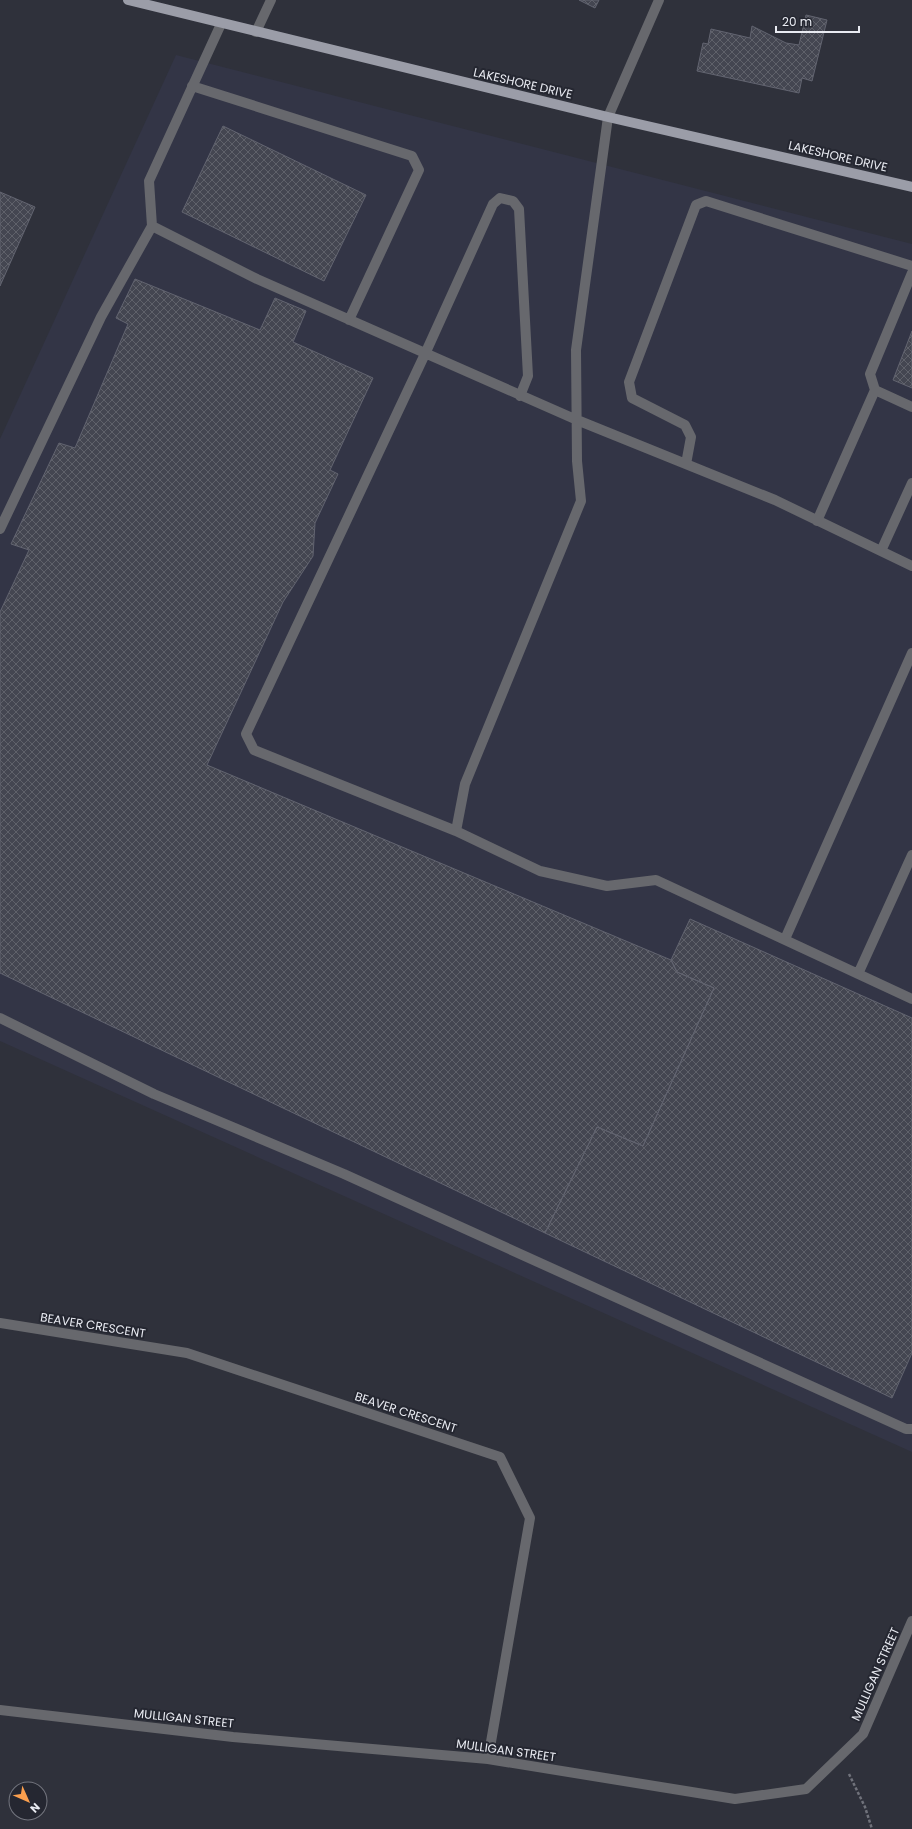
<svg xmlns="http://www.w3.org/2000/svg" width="912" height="1829" font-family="Poppins,sans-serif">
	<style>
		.built { fill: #333546 }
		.building { fill: url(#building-cross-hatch); stroke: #626470 }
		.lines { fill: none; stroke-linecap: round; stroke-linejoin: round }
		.path { stroke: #70727b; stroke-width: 2.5; stroke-dasharray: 3 2; stroke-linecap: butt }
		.minor { stroke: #67686d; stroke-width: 10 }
		.major { stroke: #9b9da8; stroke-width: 10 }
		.labels { text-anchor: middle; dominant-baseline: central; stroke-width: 4; stroke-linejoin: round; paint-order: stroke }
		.street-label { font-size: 12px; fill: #e9ebf2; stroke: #252731 }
	</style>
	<defs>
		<pattern id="building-cross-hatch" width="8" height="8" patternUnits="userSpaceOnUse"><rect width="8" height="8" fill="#444651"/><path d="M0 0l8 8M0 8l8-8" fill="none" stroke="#5f616a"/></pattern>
	</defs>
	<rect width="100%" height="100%" fill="#2f313b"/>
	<!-- built -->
	<path class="built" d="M176 55 912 244V1452L0 1041V439Z"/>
	<!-- building -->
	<path class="building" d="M579 0H599L595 8Z
		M806 15 827 20 812 81 802 78 799 93 697 71 703 43 708 44 711 29 750 38 752 26 786 43 799 45Z
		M223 126 366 195 324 281 182 212Z
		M0 192 35 207 0 286Z
		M135 279 260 330 275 298 306 311 293 342 373 378 330 470 338 474 315 523 313 556 283 602 207 765 671 960 677 972 714 988 643 1146 597 1127 545 1233 0 973V612L29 550 11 544 59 443 75 448 128 324 116 318Z
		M912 331V388L893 380Z
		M690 919 912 1018V1353L892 1398 545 1233 597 1127 643 1146 714 988 677 972 671 960Z"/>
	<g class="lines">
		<!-- path -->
		<path class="path" d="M849 1774 865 1807 872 1829"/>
		<!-- minor -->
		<path class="minor" d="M659 0 608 117 576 350 577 461 581 501 465 784 456 831 540 871 607 886 656 880 912 999
			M221 24 149 181 152 226 257 279 577 420 775 500 912 566
			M256 32 271 0
			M192 86 412 156 419 170 349 320
			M875 390 912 407
			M686 464 691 437 685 425 632 398 629 382 696 205 706 201 912 266
			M817 521 875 390 870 374 912 273
			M0 529 101 317 152 226
			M881 551 912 483
			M456 831 254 750 246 734 425 354 493 204 500 198 513 201 519 209 528 376 520 396
			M785 939 912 653
			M858 974 912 855
			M0 1018 154 1094 344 1174 906 1429H912
			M0 1323 187 1353 500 1457 530 1518 488 1759
			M0 1710 233 1737 488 1759 735 1799 806 1789 863 1734 912 1621"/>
		<!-- major -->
		<path class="major" d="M128 0 608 117 912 187"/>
	</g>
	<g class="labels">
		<!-- street labels -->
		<g class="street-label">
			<text transform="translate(523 83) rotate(13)">LAKESHORE DRIVE</text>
			<text transform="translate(838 156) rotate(13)">LAKESHORE DRIVE</text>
			<text transform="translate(93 1325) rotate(9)">BEAVER CRESCENT</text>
			<text transform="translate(406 1412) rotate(18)">BEAVER CRESCENT</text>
			<text transform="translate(875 1674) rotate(-66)">MULLIGAN STREET</text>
			<text transform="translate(184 1718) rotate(6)">MULLIGAN STREET</text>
			<text transform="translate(506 1750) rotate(8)">MULLIGAN STREET</text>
		</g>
	</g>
	<!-- north arrow -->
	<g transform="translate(28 1801) rotate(135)"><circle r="19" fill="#252731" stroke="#73757e"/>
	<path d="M0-3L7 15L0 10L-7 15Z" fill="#fa9f4e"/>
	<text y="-6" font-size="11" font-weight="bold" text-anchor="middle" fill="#e9ebf2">N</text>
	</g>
	<!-- scale -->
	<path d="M776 26v6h83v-6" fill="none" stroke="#e9ebf2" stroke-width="2"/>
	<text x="782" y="26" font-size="12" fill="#e9ebf2" stroke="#252731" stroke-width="3" paint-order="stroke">20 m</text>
</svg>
